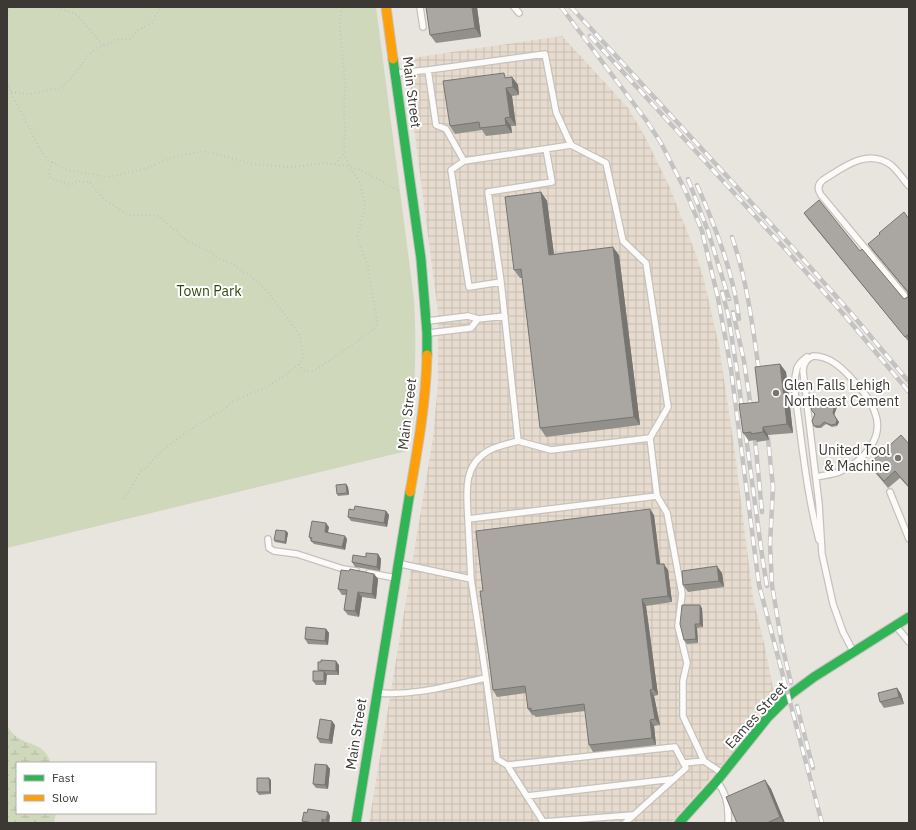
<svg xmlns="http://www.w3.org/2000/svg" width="916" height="830" font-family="'IBM Plex Sans',sans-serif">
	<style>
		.industrial { fill: url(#industrial-grid) }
		.wetland { fill: url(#wetland-marsh) }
		.park { fill: #d0d8bb }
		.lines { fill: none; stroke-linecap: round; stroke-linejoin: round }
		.lane-casing { stroke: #c5c2bd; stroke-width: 8 }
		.fast-casing { stroke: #c5c2bd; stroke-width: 11 }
		.slow-casing { stroke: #c5c2bd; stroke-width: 11 }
		.path { stroke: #c6c4c2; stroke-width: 2; stroke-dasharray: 1 3; stroke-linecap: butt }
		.lane { stroke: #fcfbfa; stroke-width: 5.5 }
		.fast { stroke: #30b455; stroke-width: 9 }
		.slow { stroke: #ff9f0a; stroke-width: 9 }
		.rail-casing { stroke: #c4c3c1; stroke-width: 4.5 }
		.rail { stroke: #fff; stroke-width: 3; stroke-dasharray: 9; stroke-linecap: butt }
		.wall { fill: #92908b }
		.shaded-wall { fill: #777571 }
		.building { fill: #aaa7a2; stroke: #777571 }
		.poi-dot { fill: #787570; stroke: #fff; stroke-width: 1.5 }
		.labels { text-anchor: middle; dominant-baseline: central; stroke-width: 4; stroke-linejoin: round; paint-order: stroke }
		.street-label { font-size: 14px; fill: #3c3934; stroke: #fff }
		.park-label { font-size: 14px; fill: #35460a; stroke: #fff }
		.poi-label { font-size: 14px; fill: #3c3934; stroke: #fff; text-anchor: start }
	</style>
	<defs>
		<pattern id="industrial-grid" width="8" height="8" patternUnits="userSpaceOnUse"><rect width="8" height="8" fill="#e6dbce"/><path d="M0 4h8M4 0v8" fill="none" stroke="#c6bdb2"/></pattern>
		<pattern id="wetland-marsh" width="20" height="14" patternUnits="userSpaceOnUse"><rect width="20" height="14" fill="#d0d8bb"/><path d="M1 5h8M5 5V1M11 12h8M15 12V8" fill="none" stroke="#b4baa1"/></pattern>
	</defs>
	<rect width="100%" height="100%" fill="#e8e4de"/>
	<!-- industrial -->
	<path class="industrial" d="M562 36 628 108 645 137 670 188 695 252 704 280 719 346 734 446 753 598 764 643 776 703 671 823H369L433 438 438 383V312L405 59Z"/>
	<!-- wetland -->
	<path class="wetland" d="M7 726C10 731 14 735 18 738 34 747 43 743 51 763H17V813H56L54 822 52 823H7Z"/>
	<!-- park -->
	<path class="park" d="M7 7H376L414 299C417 352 415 399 407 451L7 548Z"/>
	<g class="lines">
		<defs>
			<path id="lane" d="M420 7 423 27
				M514 7 519 13
				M428 70 545 54 556 112 571 145
				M398 73 428 70 436 125 446 129 464 161 451 170 469 287 501 282 518 441C508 444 497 446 488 451 462 466 467 494 468 519L657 496 650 438 668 407 646 263 623 241 606 163 571 145 464 161
				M909 186C903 179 898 171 891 165 867 148 844 167 823 180 818 184 817 189 821 195L909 301
				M501 282 488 192 552 182 546 149
				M428 321 468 316 478 319 505 316
				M429 333 471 328 478 319
				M807 357C803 360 799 363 797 368 792 385 797 405 799 423 804 462 809 502 819 540
				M518 441 551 450 650 438
				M816 477C823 475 832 475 839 472 862 462 885 439 875 413 871 400 862 390 853 380 842 368 830 356 813 356 806 359 803 364 803 371L819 504 822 554 833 604 843 632 853 651
				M890 492 909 539
				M657 496 667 513 682 594 678 626 687 663 683 681V716L704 761
				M468 519 471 579
				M268 539 269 548 274 551 297 554 343 569 356 571
				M401 564 471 579 486 678
				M369 573 396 578
				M896 626 909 642
				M379 693C415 696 451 685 486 678L497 759 507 765
				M684 763 704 761 722 773
				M717 782C727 793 729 808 728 823
				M527 796 673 779
				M543 822 633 815
				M544 823 507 765 675 747 686 768 625 823"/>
			<path id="fast" d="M393 59 421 259 427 333V355
				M356 823 410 492
				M679 823 716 782 768 717 791 694 814 677 909 617"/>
			<path id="slow" d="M386 7 393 59
				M410 492C418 447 426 401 427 355"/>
		</defs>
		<!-- lane casing -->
		<use href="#lane" class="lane-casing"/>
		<!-- fast casing -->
		<use href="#fast" class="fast-casing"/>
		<!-- slow casing -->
		<use href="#slow" class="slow-casing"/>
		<!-- path -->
		<path class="path" d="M57 7 77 15 103 45
			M7 19 9 7
			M7 82 13 97 40 149 48 160 67 170 108 177 147 168 171 158 183 155 204 151 254 164 291 167 326 163 346 166 361 170 399 191
			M11 92 30 94 52 89H58L69 81 91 52 96 48 109 44 116 39H131L138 30 154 22 155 16 162 7
			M53 162C50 167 49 171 49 177 55 181 61 180 67 184H72L77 181 83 182 89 181 103 198 128 215H155L160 217 187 241 211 252 217 258 235 265 241 271 248 274 265 289 295 328 300 337 303 356 302 360 297 366 288 373 267 387 231 402 223 411 217 413 185 433 157 455 147 467 141 471 123 500
			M335 164 344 154 345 128 344 118 345 83 340 28 341 12 343 7
			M299 364 300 367 306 371H313L322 366 373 330 377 325V318L369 275 368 265 359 243 357 237 365 207 364 199 360 183 350 167 344 154"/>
		<!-- lane -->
		<use href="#lane" class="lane"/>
		<!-- fast -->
		<use href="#fast" class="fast"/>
		<!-- slow -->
		<use href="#slow" class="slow"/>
		<defs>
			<path id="rail" d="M561 7 646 120 661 143 686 192 702 231 718 298 731 369 759 585 822 823
				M571 7 794 249 851 313 909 382
				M590 36 789 253 846 317 909 392
				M688 179 708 231 729 299
				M697 185C715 226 734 274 739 319
				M732 237C748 283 753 330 760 378
				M722 292 728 314 737 371 763 562 767 586
				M733 312 744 361 752 415
				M754 428 762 512
				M767 429 773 487 770 545 772 585 782 645 791 683
				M797 706 813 768"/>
		</defs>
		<!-- rail casing -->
		<use href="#rail" class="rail-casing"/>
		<!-- rail -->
		<use href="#rail" class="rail"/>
	</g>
	<!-- wall -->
	<path class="wall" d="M477 7 481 37 436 43 430 35Z
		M512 77 518 85 519 95 512 96 516 126H511L512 133 486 136 482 130 455 134 450 126 507 78Z
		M541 192 547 201 554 254 619 255 640 425 546 437 540 428 522 278H520L514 270Z
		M804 213 860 251 904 299 908 297V293L872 250 868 244 909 219V342L808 219Z
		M780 364 786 372 793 433 768 435 769 440 757 442 756 440 749 441 743 433Z
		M823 406 837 407 834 415 839 422 837 426 832 427 826 424 821 428H816L814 426 815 415 812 411Z
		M909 444V488L900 478 888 488 873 470 869 464Z
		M346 484 348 487 349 495 338 496 337 494Z
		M386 511 389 515 387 527 351 521 348 517Z
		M654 515 660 564 668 570 672 602 646 606 658 695 654 696 660 725 654 726 656 745 593 752 589 745 585 711 536 717 534 715H532L528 709 526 693 497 697 493 690 483 591Z
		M329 527 328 533 347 539 345 550 314 544 311 541 309 537Z
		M286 531 288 533 286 544 275 542 274 540Z
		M378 554 381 559 380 571 355 567 352 562 366 557Z
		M349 571 374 574 378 579 376 599 362 597 359 617 348 615 344 610 346 595H342L338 589Z
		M722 573 724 587 688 592 683 585Z
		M702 608 703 627 697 628 698 643 687 644 684 640Z
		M326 629 329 633 328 645 308 644 305 639Z
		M339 665V675H326V685H316L313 681 318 671Z
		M897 688 901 694 904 704 884 708 880 702Z
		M335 725 332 744 320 743 317 738Z
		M327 765 330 769 328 789 316 788 313 784Z
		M271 780V794L259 795 257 792Z
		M765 780 771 789 785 823H737Z
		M328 812 330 816 329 823H303L302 821 307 813Z"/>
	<!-- shaded-wall -->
	<path class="shaded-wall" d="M472 7H477L481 37 475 28Z
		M512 77 518 85 519 95 513 87Z
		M506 88 512 96 516 126 510 117Z
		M505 118 511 126 512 133 506 125Z
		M541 192 547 201 555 263 549 255Z
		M613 247 619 255 640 425 634 417Z
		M780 364 786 372 793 433 787 424Z
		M835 405 837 407 834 415 839 422 837 426 836 424 833 413Z
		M763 427 768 435 769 440 763 432Z
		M346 484 348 487 349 495 347 493Z
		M650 509 654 515 661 571 657 564Z
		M386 511 389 515 387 527 384 523Z
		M326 523 329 527 327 535 325 532Z
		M286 531 288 533 286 544 285 542Z
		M345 536 347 539 345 550 342 547Z
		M378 554 381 559 380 571 377 567Z
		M664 564 668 570 672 602 668 596Z
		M717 566 722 573 724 587 719 581Z
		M374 574 378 579 376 599 372 594Z
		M358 592 362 597 359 617 355 611Z
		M642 599 646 606 658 695 653 689Z
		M700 605 702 608 703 627 700 624Z
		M695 624 697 628 698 643 696 639Z
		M326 629 329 633 328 645 325 641Z
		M336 661 339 665V675L336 671Z
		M324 671 327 675 326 685 324 681Z
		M897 688 901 694 904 704 899 697Z
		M650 690 654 696 660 725 655 719Z
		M650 720 654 726 656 745 652 738Z
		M332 721 335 725 332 744 329 740Z
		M327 765 330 769 328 789 325 785Z
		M269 778 271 780V794L270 792Z
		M765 780 771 789 785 823H784L780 817Z
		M328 812 330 816 329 823H328L326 820Z
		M322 819 325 823H322Z"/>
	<!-- building -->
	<path class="building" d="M426 7H472L475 28 430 35Z
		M504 73 505 78 512 77 513 87 506 88 510 117 505 118 506 125 480 128 479 122 450 126 443 81Z
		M541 192 549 255 613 247 634 417 540 428 521 269 514 270 505 197Z
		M819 200 860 251 862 249 904 299 908 297V292L868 244 880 234 879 233 904 212 909 219V334L905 337 804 213Z
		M780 364 787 424 763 427V432L751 434V432L743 433 739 404 759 402 755 367Z
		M828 402H833L835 405 833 413 837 420 836 424 831 425 824 422 820 426H814L812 421 815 414 812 411 811 408 815 403 823 406Z
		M901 435 909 444V487L895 471 884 481 869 464Z
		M346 484 347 493 337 494 336 485Z
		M355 506 386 511 384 523 348 517 349 509 354 510Z
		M650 509 657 564H664L668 596 642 599 653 689 650 690 655 719 650 720 652 738 589 745 584 704 531 711V708L528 709 525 686 493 690 480 591H483L476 531Z
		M312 521 326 523 325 532 345 536 342 547 311 541 312 538 309 537Z
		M276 530 286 531 285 542 274 540Z
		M366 553 378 554 377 567 352 562 353 555 366 557Z
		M717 566 719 581 683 585 682 571Z
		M350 569 374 574 372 594 358 592 355 611 344 610 347 590 338 589 341 570 349 571Z
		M682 605H700V624H695L696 639 684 640 680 624Z
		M306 627 326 629 325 641 305 639Z
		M321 660 336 661V671L318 670V662H321Z
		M313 671H324V681H313Z
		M897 688 899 697 880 702 878 693Z
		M320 719 332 721 329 740 317 738Z
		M315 764 327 765 325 785 313 784Z
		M257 778H269L270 792H257Z
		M765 780 780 817 767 823H737L726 797Z
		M308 809 328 812 326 820 322 819V823H313L302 821 304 812 307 813Z"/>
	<!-- markers -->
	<g class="poi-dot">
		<circle cx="776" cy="393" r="4"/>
		<circle cx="898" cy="458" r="4"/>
	</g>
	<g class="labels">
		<!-- street labels -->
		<g class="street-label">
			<text transform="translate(412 92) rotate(83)">Main Street</text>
			<text transform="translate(407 414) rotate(-83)">Main Street</text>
			<text transform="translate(756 715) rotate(-48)">Eames Street</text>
			<text transform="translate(356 734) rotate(-81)">Main Street</text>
		</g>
		<!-- park labels -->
		<g class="park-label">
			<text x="209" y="291">Town Park</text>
		</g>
		<!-- poi labels -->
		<g class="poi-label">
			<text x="784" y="385">Glen Falls Lehigh<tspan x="784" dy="16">Northeast Cement</tspan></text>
			<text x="890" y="450" text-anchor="end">United Tool<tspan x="890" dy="16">&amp; Machine</tspan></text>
		</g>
	</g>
	<!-- border -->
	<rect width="916" height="830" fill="none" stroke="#3c3934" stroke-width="16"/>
	<!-- legend -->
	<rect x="16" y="762" width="140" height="52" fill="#ffffff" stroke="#b1b0ae"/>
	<rect x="24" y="775" width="20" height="6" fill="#30b455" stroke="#b1b0ae"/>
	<text x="52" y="782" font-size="12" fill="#3c3934">Fast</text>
	<rect x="24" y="795" width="20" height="6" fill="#ff9f0a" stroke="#b1b0ae"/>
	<text x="52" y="802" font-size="12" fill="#3c3934">Slow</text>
</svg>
